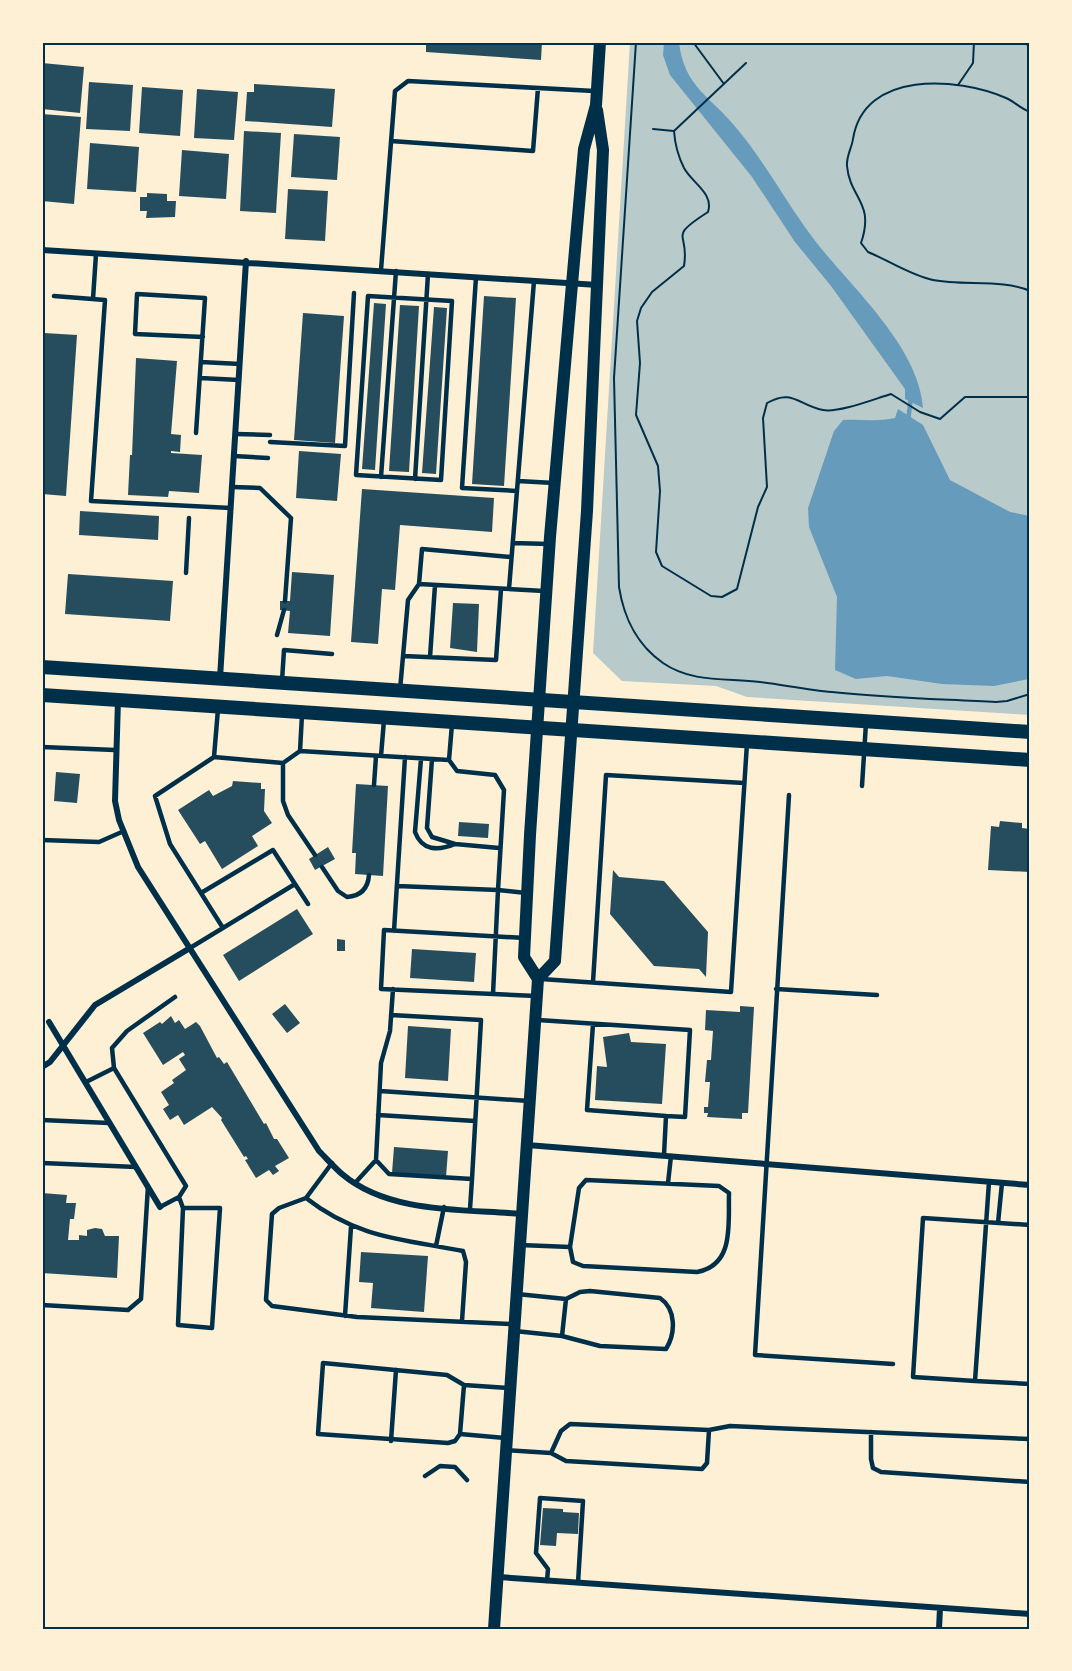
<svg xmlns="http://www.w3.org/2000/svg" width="1072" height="1671" font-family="'Space Grotesk',sans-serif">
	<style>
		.green { fill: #b9caca }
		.water { fill: #669bbc }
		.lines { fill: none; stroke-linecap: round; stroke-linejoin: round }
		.stream { stroke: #669bbc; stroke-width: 4.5 }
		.building { fill: #264d5e }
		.path { stroke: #003049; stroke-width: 2 }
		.service { stroke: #003049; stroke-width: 4.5 }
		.minor { stroke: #003049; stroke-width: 6 }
		.secondary { stroke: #003049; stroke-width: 12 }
		.primary { stroke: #003049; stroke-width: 14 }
		.neatline { fill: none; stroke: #003049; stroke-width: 2 }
	</style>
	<rect width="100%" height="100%" fill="#fdf0d5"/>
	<!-- green -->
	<path class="green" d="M630 42H1030V715L747 697 716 686 622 681 593 653Z"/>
	<!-- water -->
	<path class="water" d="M664 42H679C684 88 712 97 738 130 767 165 788 206 816 242 852 288 919 347 923 408L905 399V389L831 286 795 242 752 177 670 75 663 55Z
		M898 409 923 425 950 480 1010 512 1030 516 1029 679 994 686 942 684 887 676 856 679 835 670 837 597 809 527 808 508 834 431 843 420C861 419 877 422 895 418Z"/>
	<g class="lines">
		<!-- stream -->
		<path class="stream" d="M908 421 911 397"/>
	</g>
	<!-- building -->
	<path class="building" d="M426 42H542L541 60 426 52Z
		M42 63 84 67 80 113 42 109Z
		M89 82 133 85 130 131 86 129Z
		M254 84 335 89 332 127 245 121 247 92H254Z
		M142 87 183 90 180 136 139 133Z
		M197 89 238 92 234 140 194 138Z
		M42 114 81 117 74 204 42 201Z
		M244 131 281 133 276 213 240 211Z
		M294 134 340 137 337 180 291 177Z
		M90 143 139 147 136 192 87 189Z
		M182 150 229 154 226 199 179 196Z
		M288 189 328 191 325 241 285 239Z
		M147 193 167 194V201H176L175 217 146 218 147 211H140V197H147Z
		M484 296 516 298 504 486 472 484Z
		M374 303 386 304 375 470 362 469Z
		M400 305 419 306 409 472 389 471Z
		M434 307 447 308 436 474 422 473Z
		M303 313 344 316 335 443 294 440Z
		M44 333 77 335 66 496 42 494Z
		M136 358 177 361 171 434 181 435 180 452 171 451V453L202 455 199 493 169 491 168 497 128 495 130 455H132Z
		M299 451 341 454 337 501 296 498Z
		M362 489 494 498 492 532 400 525 395 590 382 589 378 644 351 642Z
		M80 511 159 516 158 540 79 535Z
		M292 572 334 575 330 636 288 633 290 611 280 610V601H290Z
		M68 574 173 581 170 621 65 614Z
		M453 603 479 604 477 652 450 648Z
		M56 772 80 774 77 803 54 801Z
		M233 781 261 783V789H265L264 811 272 823 252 836 258 846 222 869 205 841 200 844 178 810 209 790 213 796 232 786Z
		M356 784 388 786 383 876 355 874 356 853H352Z
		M1000 821 1022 823V828L1030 829V872L988 870 991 826 999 827Z
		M459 822 489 824 488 838 458 836Z
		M328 847 335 859 315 870 309 859Z
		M613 870 619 877 664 881 708 932 706 977 699 969 654 966 610 914Z
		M297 909 313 934 239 981 223 955Z
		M337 939 345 940V951H337Z
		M412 949 476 953 474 982 410 978Z
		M285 1004 300 1023 287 1033 272 1014Z
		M740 1006 754 1007 748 1113H742V1119L707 1117 708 1113H704V1107H708L710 1082H705L707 1060H711L713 1031 705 1030 706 1010 740 1012Z
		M171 1016 175 1023 179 1020 185 1029 196 1022 200 1026 217 1058 219 1057 224 1064 227 1062 264 1124 266 1123 274 1139H277L289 1158 275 1166 279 1171 273 1175 269 1170 256 1178 245 1160 248 1159 246 1156 244 1157 221 1120 222 1118 212 1107 184 1125 178 1115 170 1120 163 1109 169 1105 161 1092 174 1083 172 1080 186 1070 179 1059 185 1055 183 1052 163 1065 143 1033 160 1022 162 1024Z
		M408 1026 451 1029 448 1081 405 1078Z
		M629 1033 631 1042 666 1044 662 1104 595 1100 597 1066 607 1067 603 1037Z
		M394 1147 448 1151 446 1177 392 1173Z
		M42 1193 67 1195 66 1203H76L74 1219H70L68 1240H79V1235L87 1236V1230L95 1228 102 1229 105 1236H119L117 1278 42 1273Z
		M361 1252 428 1256 424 1312 371 1308 373 1283 359 1282Z
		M543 1508 563 1509V1512L579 1513 578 1534 557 1533 556 1546 540 1545Z"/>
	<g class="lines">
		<!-- path -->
		<path class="path" d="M636 42 614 378 619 587C624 618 636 644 663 663 692 683 726 678 760 682 784 685 808 690 832 692 886 698 941 699 996 702L1007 701 1030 694
			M693 42 724 84
			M1024 42 1030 47
			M958 85 973 63 974 42
			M1030 112C1021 109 1015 102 1006 98 957 77 864 70 853 139 852 147 846 157 847 166 850 199 875 202 861 243L868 252C890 261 910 275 933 280 963 286 1004 279 1030 291
			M653 129 674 131 746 63
			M674 131C675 145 678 156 684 168 692 183 714 193 708 212 666 239 690 231 684 266L652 292 641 308 637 321 640 363 636 415 658 466 660 491 656 552 662 566 711 596 722 597 737 589 758 507 767 487 763 418 767 403C793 388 799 406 823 410 839 413 874 399 891 394L920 412 940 419 965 397H1030"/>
		<!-- service -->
		<path class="service" d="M391 141 533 151 538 88
			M381 270 395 91 408 81 594 91
			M476 277 462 488 517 491
			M54 296 105 300 91 501 231 508
			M368 296 452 301 441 480 356 475Z
			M93 299 96 254
			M201 362 240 364
			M200 378 239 380
			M196 433 205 298 137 294 135 334 203 337
			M235 434 270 435
			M270 442 345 446 354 293
			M234 456 268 458
			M381 477 396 271
			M415 479 428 274
			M518 481 554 483
			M232 487 260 488 291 518 285 601
			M513 543 549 544
			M186 573 189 518
			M419 584 544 591
			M509 589 534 281
			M277 635 284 610
			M403 656 496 660 501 589
			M430 657 435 585
			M282 681 284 650 332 654
			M400 690 408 600 419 584 422 549 511 557
			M42 747 115 750
			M300 751 302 715
			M381 756 384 720
			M214 757 218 709
			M421 759 415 832C422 851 438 851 455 844
			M432 759 427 828 432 837 455 844 499 848
			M449 760 452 724
			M283 763V801L288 815 315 855
			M374 785 376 756
			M862 786 866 723
			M789 795 755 1355 893 1364
			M42 840 99 842 124 831
			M322 867 338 891 347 897C361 896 368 888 369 875
			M397 886 498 890 493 994
			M201 893 273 850 308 904
			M223 928 170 844 155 796 214 757 283 763 300 751 449 760 457 771 495 775 504 790 498 890 526 893
			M394 931 405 757
			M525 938 384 930 381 989 536 996
			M190 948 295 884
			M541 979 731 992 747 743
			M593 982 606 775 744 783
			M776 989 877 995
			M391 1015 481 1020 472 1179
			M538 1020 690 1030 685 1117 666 1116 664 1155
			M593 1024 587 1110 666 1116
			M114 1068 112 1048 127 1031 175 997
			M86 1082 114 1068 186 1186 179 1197 160 1207
			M380 1091 529 1101
			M378 1115 475 1121
			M42 1120 109 1123
			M376 1160 389 1174 472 1179 470 1209
			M42 1163 136 1167
			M989 1182 975 1381 913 1377 923 1218 1030 1225
			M355 1183 376 1160 381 1063 390 1031 393 989
			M668 1183 671 1156
			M179 1197 183 1208H220L212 1328 178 1325 183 1208
			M306 1198 332 1163
			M998 1223 1002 1183
			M520 1245 570 1247 573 1262 583 1266 697 1272C735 1265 728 1223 729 1193L719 1186 586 1180 579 1188 570 1247
			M436 1246 444 1207
			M517 1294 566 1299 580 1292 590 1291 660 1298C676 1309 676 1333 666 1349L600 1346 562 1336
			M42 1305 128 1310 141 1299 148 1186
			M345 1316 351 1227
			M462 1321 466 1262 463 1251C402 1239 357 1238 306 1198L279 1208 272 1214 266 1300 272 1306 357 1317 512 1324
			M515 1331 562 1336 566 1299
			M975 1381 1030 1384
			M709 1430 730 1426 1030 1439
			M871 1432V1459L873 1468 881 1472 1030 1482
			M460 1434 455 1441 448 1443 318 1434 323 1363 447 1375 464 1385
			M505 1438 460 1434 464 1385 508 1388
			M391 1441 396 1370
			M506 1450 551 1453 566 1461 702 1469 707 1463 709 1430 570 1424 561 1431 551 1453
			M425 1476 440 1466 455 1467 467 1480
			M547 1581 548 1569 536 1553 540 1498 583 1501 578 1583"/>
		<!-- minor -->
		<path class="minor" d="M42 250 598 285
			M220 678 246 261
			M118 700 115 801 119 820 138 867 319 1151C327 1159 334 1167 342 1174 389 1214 464 1209 522 1214
			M49 1022 160 1207
			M42 1067 50 1062 95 1005 190 948
			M527 1145 1030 1185
			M498 1577 1030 1614
			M939 1629 940 1608"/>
		<!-- secondary -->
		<path class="secondary" d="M538 979 555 961 587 511 603 150 597 110
			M494 1629 538 979 524 957 530 835 550 537 572 284 584 149 596 105 600 42"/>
		<!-- primary -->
		<path class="primary" d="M42 667 1030 732
			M42 695 1030 760"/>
	</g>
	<!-- border -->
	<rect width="1072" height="1671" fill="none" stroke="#fdf0d5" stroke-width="87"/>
	<rect x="44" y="44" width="984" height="1584" class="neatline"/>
</svg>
